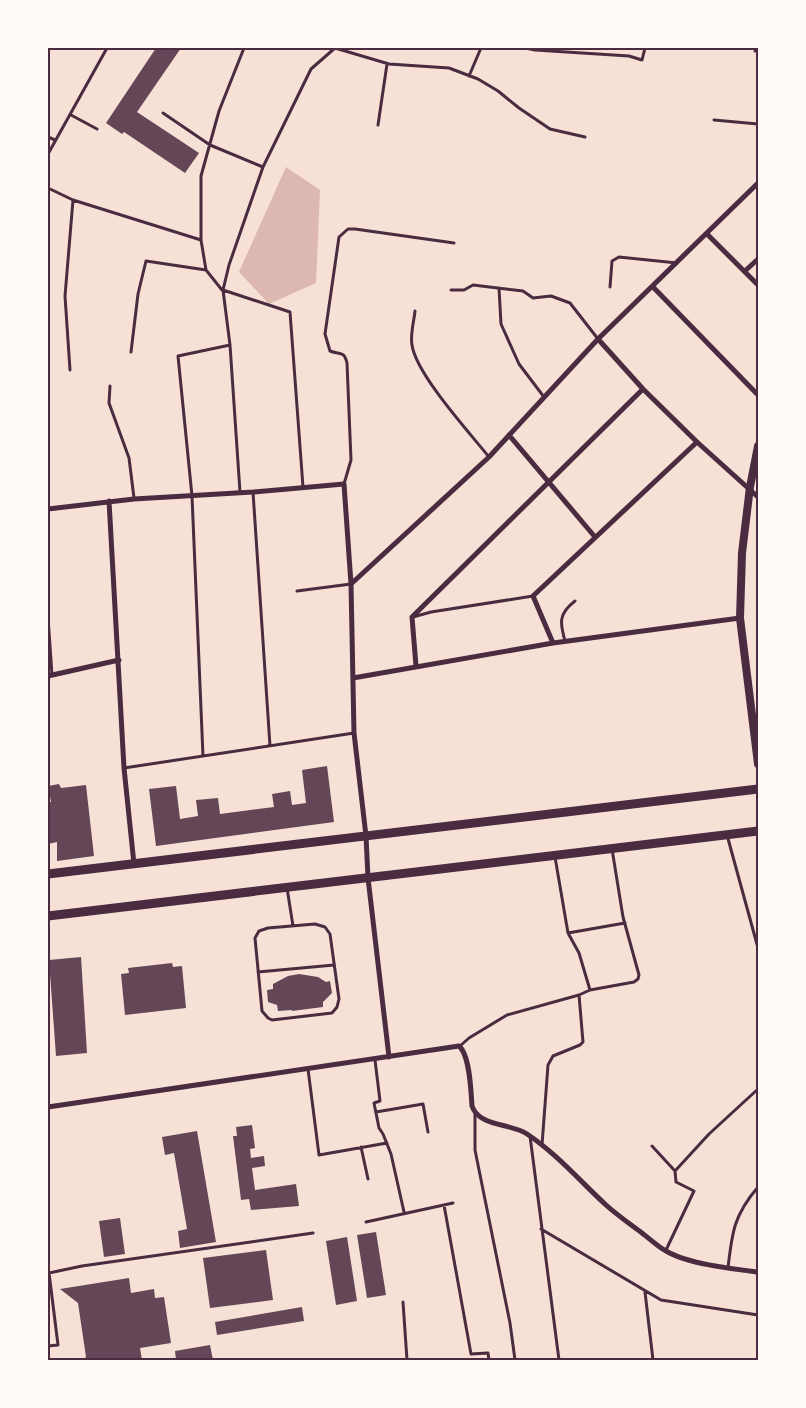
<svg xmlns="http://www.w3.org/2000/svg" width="806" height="1408" font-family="'PT Sans',sans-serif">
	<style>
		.water { fill: #dcb8b0 }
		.building { fill: #644757 }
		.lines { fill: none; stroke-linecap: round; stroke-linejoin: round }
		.service { stroke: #4a2c40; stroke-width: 3 }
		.minor { stroke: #4a2c40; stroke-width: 5 }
		.tertiary { stroke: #4a2c40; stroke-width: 8 }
		.secondary { stroke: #4a2c40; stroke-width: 9 }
		.neatline { fill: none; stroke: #4a2c40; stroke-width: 2 }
	</style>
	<rect width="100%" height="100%" fill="#f7e1d7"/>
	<!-- water -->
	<path class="water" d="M286 167 320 190 316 283 269 304 239 272Z"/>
	<!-- building -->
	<path class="building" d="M156 48H181L137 112 199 153 185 173 124 132 122 134 106 123Z
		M327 766 334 822 156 846 149 789 176 786 180 819 198 816 196 800 218 798 220 814 274 807 272 794 290 791 292 805 306 803 302 770Z
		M59 784 61 788 86 785 94 856 57 861V842L48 844V802H51L48 786Z
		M81 957 87 1053 56 1056 49 960Z
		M172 963 173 967 182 966 186 1008 125 1015 121 974 129 973 128 968Z
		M299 974 318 977 326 982 330 981 332 993 323 1002V1007L292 1011V1010L278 1011 277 1005 268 1002 267 990 273 989V984L288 976Z
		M252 1125 255 1148 250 1149 251 1158 264 1156 265 1166 252 1168 255 1190 296 1184 299 1206 251 1210 249 1199 241 1200 233 1136H237L236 1127Z
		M197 1131 216 1242 180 1248 178 1231 187 1229 174 1153 165 1155 162 1137Z
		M120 1218 125 1254 104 1257 99 1221Z
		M376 1232 386 1295 367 1298 357 1235Z
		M347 1237 357 1301 336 1305 326 1241Z
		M266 1250 273 1300 210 1308 203 1258Z
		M129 1278 131 1293 154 1289 155 1298 164 1297 171 1343 140 1348 142 1360H83L86 1357 78 1303 60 1289Z
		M302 1307 304 1321 217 1335 215 1322Z
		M210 1345 213 1360H176L175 1351Z"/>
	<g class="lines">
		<!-- service -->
		<path class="service" d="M335 48 389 64 449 68 478 79 498 91 519 108 550 129 585 137
			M525 48 535 50 629 56 642 60 645 48
			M755 51H758
			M469 76 481 48
			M163 113 210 145 263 167
			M71 115 97 129
			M714 120 758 124
			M378 125 387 64
			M48 137 55 140
			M48 154 107 48
			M48 188 73 200 201 240
			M610 287 612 261 619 257 677 263
			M499 288 501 324 519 364 544 397
			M222 290 206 270 201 240V176L219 111 244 48
			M223 290 290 312 303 487
			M451 290H464L473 285 523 291 533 298 551 296 570 303 598 339
			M415 311C414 321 410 335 412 345 416 374 469 432 489 457
			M131 352 138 294 146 261 206 270
			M70 370 65 296 73 200
			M110 386 109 403 129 458 134 498
			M344 484 351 460 347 363C344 350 340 355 330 351L325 334 339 237 348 229H355L454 243
			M240 492 230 345 223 290 229 265 263 167 311 69 335 48
			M253 492 270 746
			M297 591 351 584
			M48 617 52 675
			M413 617 431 612 533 596
			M565 641C560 623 558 614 575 601
			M203 756 192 496 178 356 230 345
			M124 768 354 733
			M727 835 758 948
			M555 857 568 933 579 953 590 990 634 982 638 979 639 975 623 917 612 849
			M287 888 293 926
			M315 924 325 927 330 934 339 999 337 1007 332 1013 272 1020 268 1018 262 1011 255 938 259 931 268 928Z
			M568 933 625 923
			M258 972 334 965
			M460 1046 469 1038 507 1015 579 995
			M375 1060 380 1101 374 1103 379 1128 383 1134 391 1154 404 1212
			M308 1069 319 1155 387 1143
			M376 1112 423 1104 428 1132
			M475 1113V1150L510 1323 515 1360
			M530 1136 559 1360
			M542 1145 548 1065 553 1056 580 1045 583 1042 579 995 590 990
			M652 1146 675 1171
			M361 1147 368 1179
			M444 1205 471 1354 488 1353 489 1360
			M366 1222 453 1203
			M541 1229 661 1300 758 1315
			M666 1250 694 1191 676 1182 675 1171 709 1134 758 1089
			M728 1268C732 1232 734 1215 758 1187
			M645 1292 653 1360
			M403 1302 407 1360
			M48 1346 58 1345 49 1273 82 1266 313 1233"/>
		<!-- minor -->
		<path class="minor" d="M707 234 758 285
			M745 271 758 259
			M653 287 758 395
			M598 339 643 389 697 442 758 497
			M509 435 595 537
			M109 501 124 768 134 864
			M48 509 134 499 253 492 344 484 351 584 354 733 366 836 368 878 389 1057
			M351 584 489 457 598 339 758 183
			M553 643 533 596 697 442
			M416 666 412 617 643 389
			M48 676 119 660
			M353 678 553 643 740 618
			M48 1107 459 1046C470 1055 471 1092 472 1106 479 1127 511 1123 527 1134 557 1154 580 1181 606 1205 617 1215 630 1224 642 1233 650 1239 658 1247 666 1251 688 1264 733 1269 758 1272"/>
		<!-- tertiary -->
		<path class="tertiary" d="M758 446 750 487 742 553 740 618 758 764"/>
		<!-- secondary -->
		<path class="secondary" d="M48 874 758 789
			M48 916C284 886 521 859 758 831"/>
	</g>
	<!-- border -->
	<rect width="806" height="1408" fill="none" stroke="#fffaf5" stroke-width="98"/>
	<rect x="49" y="49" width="708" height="1310" class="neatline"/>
</svg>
